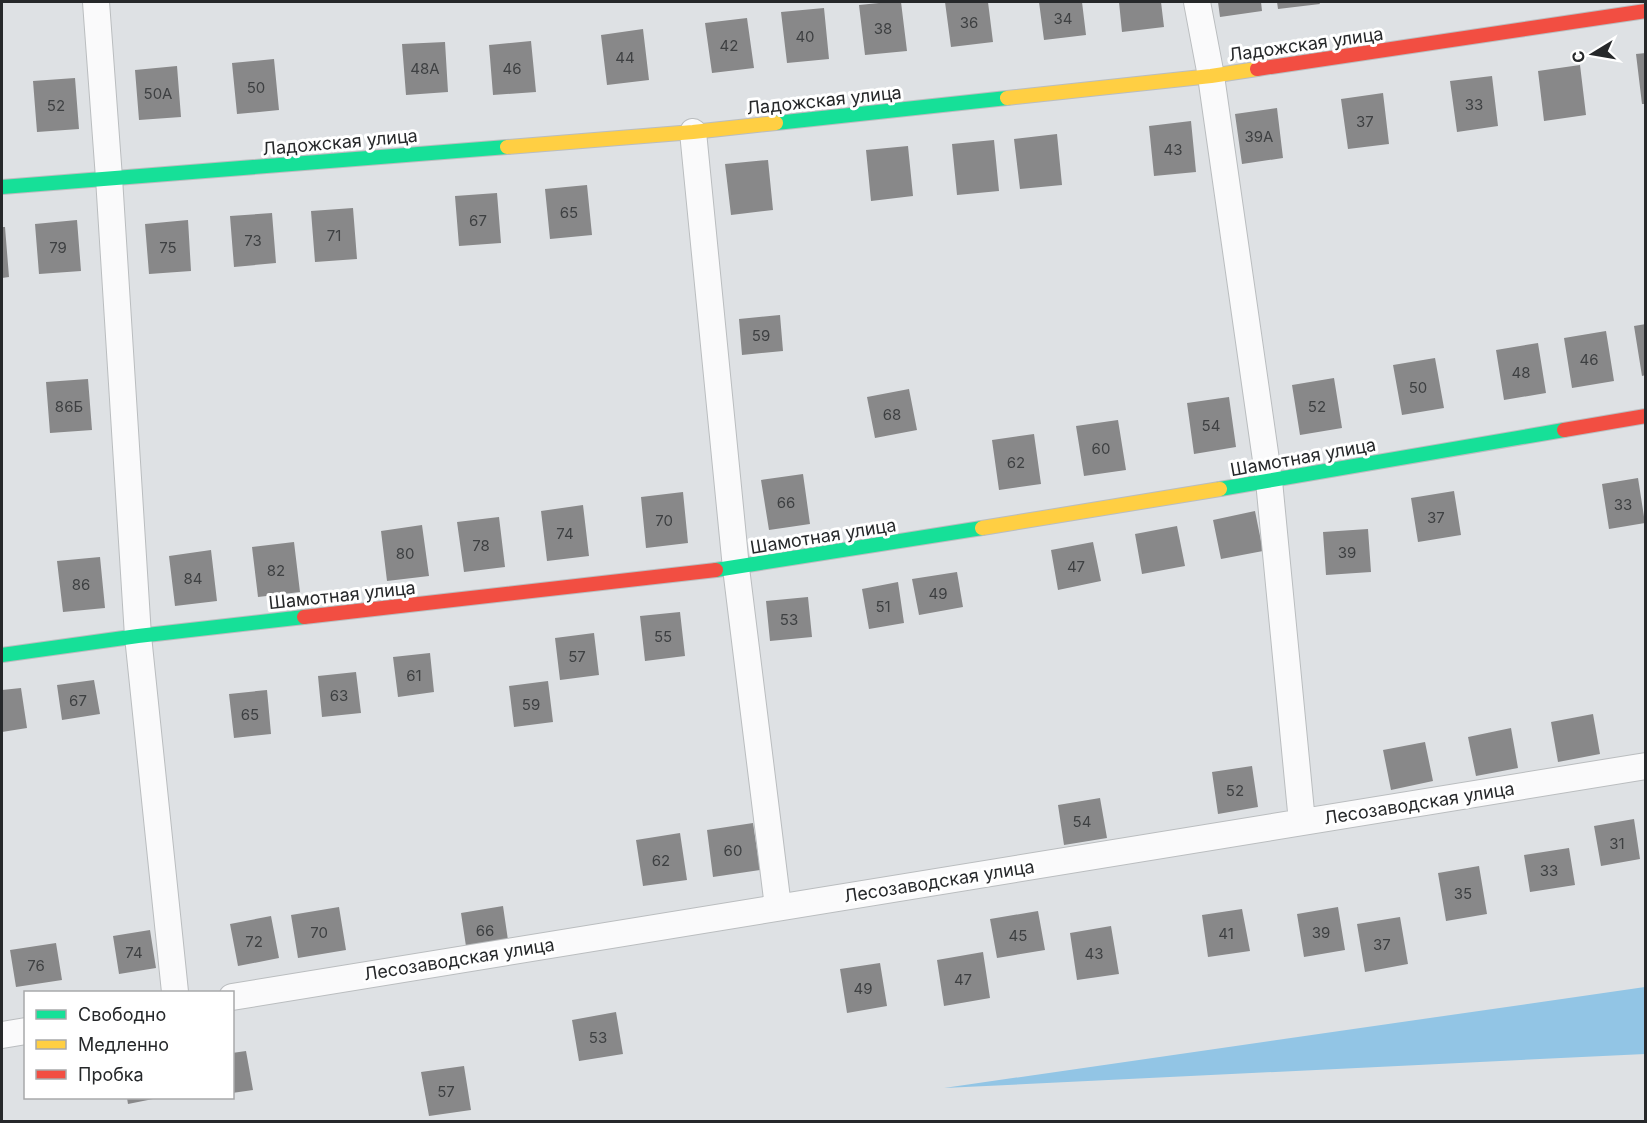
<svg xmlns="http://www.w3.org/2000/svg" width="1647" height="1123" font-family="Inter,sans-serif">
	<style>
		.forest { fill: #92c5e5 }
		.building { fill: #888889 }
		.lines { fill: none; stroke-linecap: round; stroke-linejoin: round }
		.street-casing { stroke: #babdbf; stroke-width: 28 }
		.fast-casing { stroke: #babdbf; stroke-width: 16 }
		.slow-casing { stroke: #babdbf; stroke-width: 16 }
		.jam-casing { stroke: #babdbf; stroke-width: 16 }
		.street { stroke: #fafafb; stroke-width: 26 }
		.fast { stroke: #16e098; stroke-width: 14 }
		.slow { stroke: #ffcf43; stroke-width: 14 }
		.jam { stroke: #f24e42; stroke-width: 14 }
		.labels { text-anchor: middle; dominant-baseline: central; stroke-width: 6; stroke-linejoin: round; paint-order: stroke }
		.number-label { font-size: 15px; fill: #3e4042 }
		.street-label { font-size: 18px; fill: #26282a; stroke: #fff }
	</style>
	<rect width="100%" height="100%" fill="#dee1e4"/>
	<!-- forest -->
	<path class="forest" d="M1645 987V1054L944 1088Z"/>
	<!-- building -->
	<path class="building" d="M889 2H901L907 51 865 55 859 5Z
		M945 2H988L993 42 951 47Z
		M1039 2H1082L1086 35 1044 40Z
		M1119 2H1161L1164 27 1122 32Z
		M1218 2H1261L1262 11 1220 17Z
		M1277 2H1319L1320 4 1278 9Z
		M824 8 829 59 787 63 781 12Z
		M747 18 754 68 712 73 705 23Z
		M643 29 649 80 607 85 601 35Z
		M531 41 536 92 493 95 489 45Z
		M445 42 448 92 406 95 402 44Z
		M1646 53V104H1642L1636 54Z
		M274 59 279 110 237 114 232 63Z
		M1580 65 1586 115 1544 121 1538 71Z
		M177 66 181 117 139 120 135 70Z
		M1492 76 1498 126 1457 132 1450 81Z
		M75 78 79 129 37 132 33 81Z
		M1383 93 1389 144 1348 149 1341 99Z
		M1277 108 1283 158 1242 164 1235 114Z
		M1191 121 1196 172 1154 176 1149 126Z
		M1057 134 1062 185 1020 189 1014 139Z
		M994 140 999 191 957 195 952 144Z
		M908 146 913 196 871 201 866 150Z
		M768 160 773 210 731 215 725 164Z
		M587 185 592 235 550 239 545 189Z
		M497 193 501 243 459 246 455 196Z
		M353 208 357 259 315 262 311 211Z
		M272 213 276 263 234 267 230 216Z
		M77 220 81 271 39 274 35 224Z
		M188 220 191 271 149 274 145 224Z
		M2 227H5L9 277 2 278Z
		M780 315 783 351 742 355 739 319Z
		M1646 324V375L1642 376 1634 326Z
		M1606 331 1614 381 1572 388 1564 338Z
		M1538 343 1546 393 1504 400 1496 350Z
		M1435 358 1444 408 1402 415 1393 365Z
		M1334 378 1342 428 1300 435 1292 385Z
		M88 379 92 430 50 433 46 382Z
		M909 389 917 430 875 438 867 397Z
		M1229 397 1236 447 1194 454 1187 403Z
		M1118 420 1126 470 1084 476 1076 426Z
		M1034 434 1041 484 999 490 992 440Z
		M803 474 810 524 769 530 761 480Z
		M1638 478 1645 523 1609 529 1602 484Z
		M1454 491 1461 535 1418 542 1411 498Z
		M683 492 688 543 646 548 641 497Z
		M583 505 589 556 547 561 541 511Z
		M1255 511 1263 551 1221 559 1213 520Z
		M499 517 505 567 464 572 457 522Z
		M422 525 429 576 387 581 381 531Z
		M1177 526 1185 566 1142 574 1135 534Z
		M1368 529 1371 572 1326 575 1323 532Z
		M294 542 300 592 258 597 252 547Z
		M1093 542 1101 581 1058 590 1051 550Z
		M211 550 217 601 175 606 169 556Z
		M100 557 105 608 63 612 57 561Z
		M957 572 963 607 919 615 912 579Z
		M898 582 904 623 869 629 862 589Z
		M808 597 812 637 770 641 766 601Z
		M680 612 685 656 645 661 640 616Z
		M594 633 599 675 560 680 555 638Z
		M430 653 434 692 398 697 393 657Z
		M356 672 361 713 322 717 318 676Z
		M94 680 100 714 62 720 57 685Z
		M548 681 553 722 514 727 509 686Z
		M21 688 27 728 2 732V690Z
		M267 690 271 734 234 738 229 694Z
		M1593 714 1600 754 1558 762 1551 722Z
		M1511 728 1518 768 1476 776 1468 737Z
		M1425 742 1433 781 1391 790 1383 750Z
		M1252 766 1258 807 1218 814 1212 772Z
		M1100 798 1107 838 1064 845 1058 805Z
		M1634 819 1640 859 1601 866 1594 826Z
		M753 823 760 870 713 877 707 830Z
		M680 833 687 880 643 886 636 840Z
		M1569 848 1575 885 1530 892 1524 855Z
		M1479 866 1487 914 1446 921 1438 873Z
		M503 906 509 947 467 953 461 913Z
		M339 907 346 950 298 958 291 915Z
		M1338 907 1345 950 1304 957 1297 914Z
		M1242 909 1250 951 1208 957 1202 915Z
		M1038 911 1045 950 997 958 990 919Z
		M271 916 279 958 238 966 230 924Z
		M1400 917 1408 964 1365 972 1357 924Z
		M1111 926 1119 974 1077 980 1070 933Z
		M150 930 156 968 119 974 113 936Z
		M56 943 62 980 16 987 10 950Z
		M983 952 990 998 944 1006 937 960Z
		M880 963 887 1006 847 1013 840 969Z
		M616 1012 623 1054 579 1061 572 1020Z
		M246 1051 253 1090 232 1093V1053Z
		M464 1066 471 1110 429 1116 421 1072Z
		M127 1098H153V1099L128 1104Z"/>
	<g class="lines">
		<defs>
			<path id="street" d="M96 2 109 178 138 636 175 992
				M1197 2 1211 76 1269 481 1302 822
				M693 132 736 568 778 907
				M232 997 1646 766
				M2 1035 26 1031"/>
			<path id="fast" d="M776 123 1007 98
				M2 187 507 147
				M1220 489 1564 430
				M716 570 982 528
				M2 655 138 636 304 617"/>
			<path id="slow" d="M1007 98 1211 76 1257 69
				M507 147 693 132 776 123
				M982 528 1220 489"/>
			<path id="jam" d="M1257 69 1646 11
				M1564 430 1646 416
				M304 617 716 570"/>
		</defs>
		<!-- street casing -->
		<use href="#street" class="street-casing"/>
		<!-- fast casing -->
		<use href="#fast" class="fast-casing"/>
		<!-- slow casing -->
		<use href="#slow" class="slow-casing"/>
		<!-- jam casing -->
		<use href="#jam" class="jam-casing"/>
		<!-- street -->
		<use href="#street" class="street"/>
		<!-- fast -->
		<use href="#fast" class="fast"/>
		<!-- slow -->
		<use href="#slow" class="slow"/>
		<!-- jam -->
		<use href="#jam" class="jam"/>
	</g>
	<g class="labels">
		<!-- number labels -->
		<g class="number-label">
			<text x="1063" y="18">34</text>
			<text x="969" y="22">36</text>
			<text x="883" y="28">38</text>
			<text x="805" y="36">40</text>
			<text x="729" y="45">42</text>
			<text x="625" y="57">44</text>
			<text x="425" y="68">48А</text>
			<text x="512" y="68">46</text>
			<text x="256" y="87">50</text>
			<text x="158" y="93">50А</text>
			<text x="1474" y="104">33</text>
			<text x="56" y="105">52</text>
			<text x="1365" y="121">37</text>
			<text x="1259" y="136">39А</text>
			<text x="1173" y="149">43</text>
			<text x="569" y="212">65</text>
			<text x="478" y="220">67</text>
			<text x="334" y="235">71</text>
			<text x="253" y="240">73</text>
			<text x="58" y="247">79</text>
			<text x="168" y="247">75</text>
			<text x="761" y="335">59</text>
			<text x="1589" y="359">46</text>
			<text x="1521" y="372">48</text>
			<text x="1418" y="387">50</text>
			<text x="69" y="406">86Б</text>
			<text x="1317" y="406">52</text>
			<text x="892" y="414">68</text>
			<text x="1211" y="425">54</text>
			<text x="1101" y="448">60</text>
			<text x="1016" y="462">62</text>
			<text x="786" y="502">66</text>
			<text x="1623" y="504">33</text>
			<text x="1436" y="517">37</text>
			<text x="664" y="520">70</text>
			<text x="565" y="533">74</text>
			<text x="481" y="545">78</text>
			<text x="1347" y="552">39</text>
			<text x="405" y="553">80</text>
			<text x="1076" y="566">47</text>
			<text x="276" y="570">82</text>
			<text x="193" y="578">84</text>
			<text x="81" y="584">86</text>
			<text x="938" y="593">49</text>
			<text x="883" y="606">51</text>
			<text x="789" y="619">53</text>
			<text x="663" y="636">55</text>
			<text x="577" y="656">57</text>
			<text x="414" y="675">61</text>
			<text x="339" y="695">63</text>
			<text x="78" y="700">67</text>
			<text x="531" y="704">59</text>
			<text x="250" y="714">65</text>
			<text x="1235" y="790">52</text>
			<text x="1082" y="821">54</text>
			<text x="1617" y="843">31</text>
			<text x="733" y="850">60</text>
			<text x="661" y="860">62</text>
			<text x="1549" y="870">33</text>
			<text x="1463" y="893">35</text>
			<text x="485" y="930">66</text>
			<text x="319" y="932">70</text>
			<text x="1321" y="932">39</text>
			<text x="1226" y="933">41</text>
			<text x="1018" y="935">45</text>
			<text x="254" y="941">72</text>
			<text x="1382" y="944">37</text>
			<text x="134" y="952">74</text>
			<text x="1094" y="953">43</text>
			<text x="36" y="965">76</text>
			<text x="963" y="979">47</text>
			<text x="863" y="988">49</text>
			<text x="598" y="1037">53</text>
			<text x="446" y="1091">57</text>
		</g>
		<!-- street labels -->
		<g class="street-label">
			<text transform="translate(1306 44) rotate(-8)">Ладожская улица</text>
			<text transform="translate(824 100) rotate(-6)">Ладожская улица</text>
			<text transform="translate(340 142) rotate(-5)">Ладожская улица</text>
			<text transform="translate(1303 457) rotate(-10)">Шамотная улица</text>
			<text transform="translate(823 536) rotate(-9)">Шамотная улица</text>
			<text transform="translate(342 595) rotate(-6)">Шамотная улица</text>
			<text transform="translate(1419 803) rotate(-9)">Лесозаводская улица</text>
			<text transform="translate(939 881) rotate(-9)">Лесозаводская улица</text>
			<text transform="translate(459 959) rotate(-9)">Лесозаводская улица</text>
		</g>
	</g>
	<!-- border -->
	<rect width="1647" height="1123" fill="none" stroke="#26282a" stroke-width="6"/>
	<!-- legend -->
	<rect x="24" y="991" width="210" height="108" fill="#ffffff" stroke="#a8a9aa" stroke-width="1.5"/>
	<rect x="36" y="1010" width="30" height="9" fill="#16e098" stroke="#a8a9aa" stroke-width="1.5"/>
	<text x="78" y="1021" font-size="18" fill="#26282a">Свободно</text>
	<rect x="36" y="1040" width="30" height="9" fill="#ffcf43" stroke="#a8a9aa" stroke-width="1.5"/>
	<text x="78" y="1051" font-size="18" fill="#26282a">Медленно</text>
	<rect x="36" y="1070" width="30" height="9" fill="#f24e42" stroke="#a8a9aa" stroke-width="1.5"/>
	<text x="78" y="1081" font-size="18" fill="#26282a">Пробка</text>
	<!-- north arrow -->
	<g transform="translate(1593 54) rotate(259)" stroke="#ffffff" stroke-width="4.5" paint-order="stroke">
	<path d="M0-4.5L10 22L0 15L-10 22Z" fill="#26282a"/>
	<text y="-9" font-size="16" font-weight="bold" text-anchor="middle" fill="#26282a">С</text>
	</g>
</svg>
